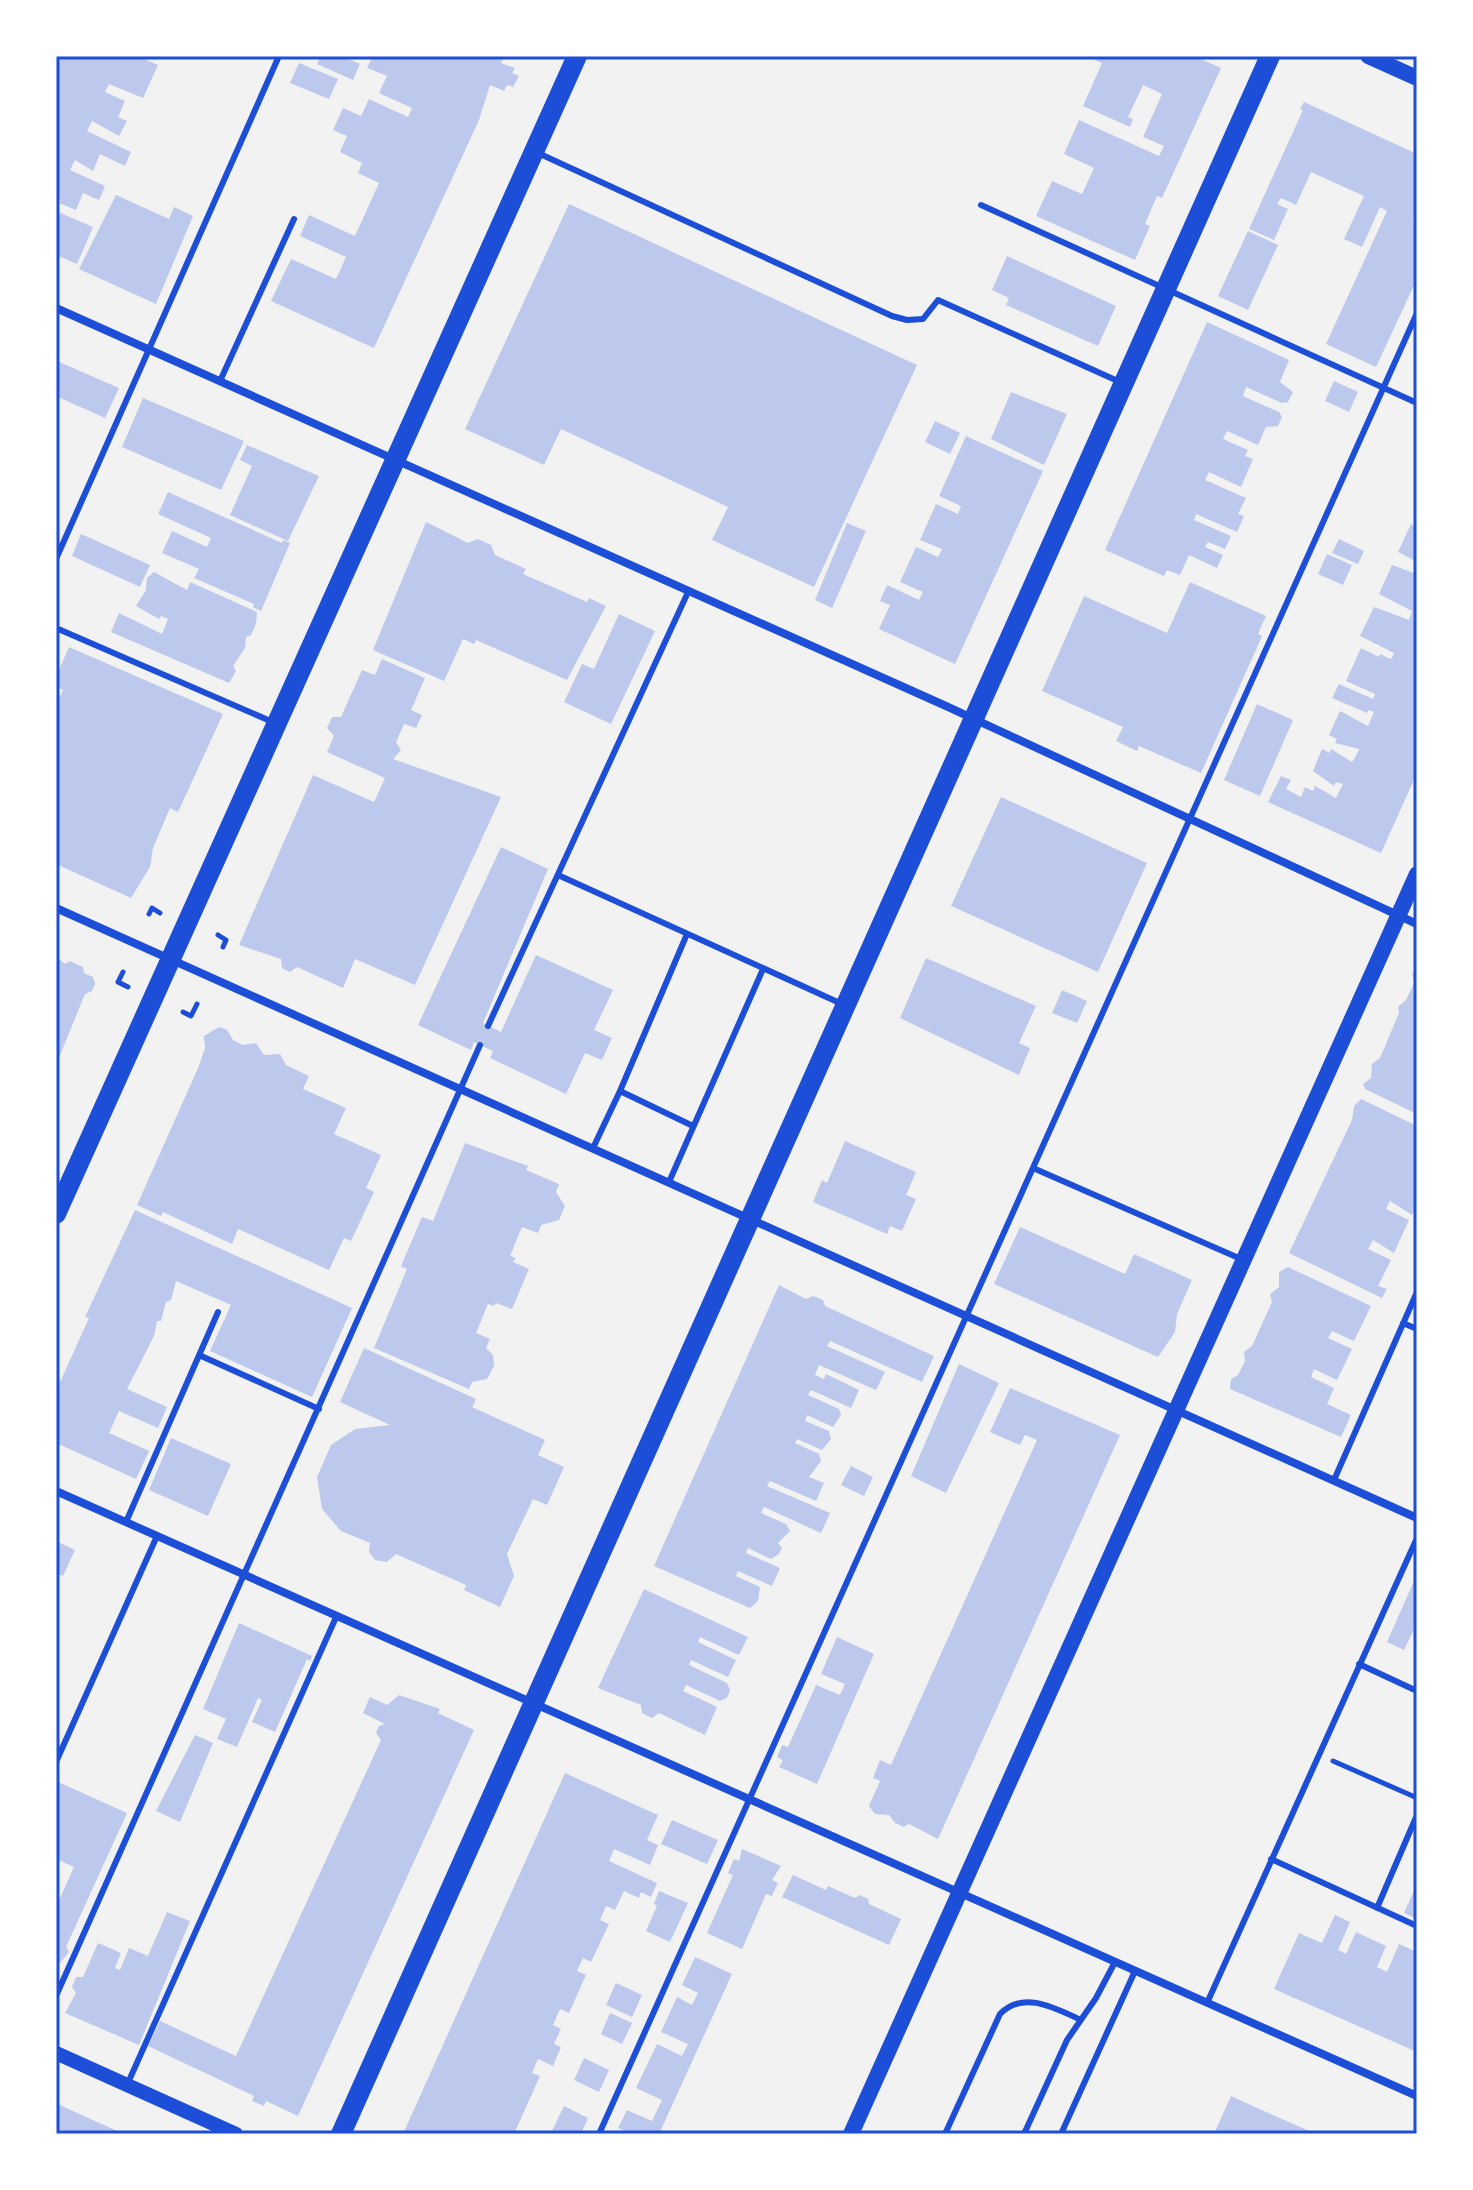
<svg xmlns="http://www.w3.org/2000/svg" width="1473" height="2190" font-family="'PT Sans Narrow',sans-serif">
	<style>
		.building { fill: #bdc9ec }
		.lines { fill: none; stroke-linecap: round; stroke-linejoin: round }
		.path { stroke: #1d4ed8; stroke-width: 5 }
		.service { stroke: #1d4ed8; stroke-width: 6 }
		.minor { stroke: #1d4ed8; stroke-width: 8 }
		.tertiary { stroke: #1d4ed8; stroke-width: 14 }
		.secondary { stroke: #1d4ed8; stroke-width: 16 }
		.primary { stroke: #1d4ed8; stroke-width: 20 }
		.neatline { fill: none; stroke: #1d4ed8; stroke-width: 3 }
	</style>
	<rect width="100%" height="100%" fill="#f2f2f2"/>
	<!-- building -->
	<path class="building" d="M56 56H137L158 65 143 98 109 84 105 92 125 101 118 117 127 121 119 136 92 121 87 131 131 152 125 166 100 154 93 171 75 160 70 170 105 186 99 200 83 193 76 210 59 203 61 200 56 197Z
		M321 56H342L360 64 353 80 317 64Z
		M373 56H504L501 63 515 68 512 73 519 76 513 87 507 85 504 91 490 85 479 120 374 348 271 301 291 259 336 279 346 257 300 236 309 215 355 236 379 183 358 173 362 163 340 152 347 136 333 130 343 108 361 116 369 99 408 117 412 108 379 93 387 76 367 68Z
		M1097 56H1194L1221 68 1162 198 1157 196 1145 224 1150 226 1135 260 1036 216 1052 181 1082 194 1094 168 1064 154 1079 120 1159 156 1164 146 1143 137 1162 94 1143 85 1128 117 1133 119 1130 127 1083 106 1102 63 1095 60Z
		M299 63 338 79 329 99 290 83Z
		M1304 102 1417 154V209L1413 218 1417 220V279L1376 367 1326 344 1387 211 1380 207 1362 247 1344 239 1364 196 1311 172 1296 205 1281 198 1277 204 1288 209 1274 240 1249 229 1303 110 1300 109Z
		M116 195 169 219 174 207 193 216 156 304 79 269Z
		M569 204 917 365 814 587 712 540 728 507 561 429 544 465 465 429Z
		M56 211 93 227 77 264 56 255Z
		M1248 231 1278 245 1248 310 1218 296Z
		M1007 256 1116 306 1098 346 1006 305 1009 298 992 290Z
		M1207 322 1289 360 1280 382 1293 392 1288 402 1282 403 1246 387 1243 396 1279 412 1282 417 1278 426 1266 427 1258 445 1227 431 1223 439 1248 450 1245 456 1253 459 1241 487 1209 472 1205 480 1246 498 1238 514 1244 516 1237 532 1196 514 1194 520 1231 536 1225 549 1208 542 1205 547 1223 555 1217 568 1189 555 1180 575 1167 570 1164 576 1105 550Z
		M57 361 119 388 105 418 56 396Z
		M1334 381 1358 392 1349 412 1325 401Z
		M1011 392 1067 414 1044 465 991 439Z
		M143 398 244 441 221 490 122 447Z
		M935 421 960 433 950 454 925 442Z
		M966 436 1043 471 955 664 879 629 890 605 880 601 887 585 919 600 923 592 900 582 916 547 938 557 942 549 920 540 936 504 958 514 961 506 939 496Z
		M247 445 319 476 288 541 230 515 252 466 240 460Z
		M168 492 282 543 283 540 290 543 261 611 253 607 254 604 194 578 199 569 162 553 172 531 207 547 211 538 158 514Z
		M426 522 468 543 478 539 491 545 495 555 526 569 523 574 587 602 589 598 606 606 567 680 476 640 474 644 463 639 444 681 373 650Z
		M847 523 866 531 832 608 815 600Z
		M1411 524 1417 527V562L1398 552Z
		M81 534 150 565 140 587 72 556Z
		M1339 539 1364 551 1358 564 1332 553Z
		M1327 554 1352 565 1343 585 1318 574Z
		M1392 565 1417 574V773L1381 853 1268 802 1281 776 1291 780 1286 789 1301 797 1305 787 1313 791 1315 786 1336 798 1343 784 1336 782 1334 786 1313 771 1322 749 1330 753 1331 749 1352 762 1356 756 1359 749 1335 743 1337 739 1329 735 1340 711 1368 726 1374 712 1369 710 1367 713 1332 698 1339 684 1373 699 1375 694 1346 681 1361 648 1379 657 1380 654 1391 659 1393 656 1394 653 1360 636 1374 607 1409 620 1412 611 1379 594Z
		M154 572 187 590 190 582 257 612 256 624 251 635 246 637 245 648 233 666 236 671 229 683 111 632 119 613 162 634 168 619 161 616 159 619 136 606 146 590 147 578Z
		M1190 582 1266 616 1258 634 1262 636 1201 773 1139 746 1137 751 1116 741 1123 727 1042 691 1084 596 1167 633Z
		M619 614 655 631 611 724 564 702 582 664 594 669Z
		M69 647 223 714 178 812 170 808 153 848 150 867 131 898 56 864V705L63 690 56 687V677Z
		M382 659 425 678 411 710 422 715 416 728 404 724 396 742 401 750 393 759 501 797 415 985 355 959 343 988 297 967 290 972 282 968 281 959 239 945 313 775 374 802 385 778 327 752 334 736 327 728 332 717H341L362 670 375 675Z
		M1257 704 1293 720 1260 796 1224 780Z
		M1001 797 1147 863 1098 972 951 906Z
		M501 847 548 869 483 1023 501 1032 536 955 613 990 594 1030 612 1038 602 1060 585 1053 566 1094 490 1058 493 1051 474 1042 471 1050 418 1025Z
		M56 956 65 964 70 961 83 967 84 973 93 977 95 984 92 991 85 994 56 1065Z
		M926 958 1036 1006 1019 1043 1030 1048 1019 1075 900 1018Z
		M1417 969V1114L1365 1089 1363 1084 1371 1078 1372 1064 1380 1058 1399 1013 1398 1007 1406 1000 1414 983 1412 974Z
		M1062 990 1087 1001 1077 1023 1052 1013Z
		M219 1027 227 1030 233 1040 243 1045 256 1043 264 1055 280 1054 286 1065 309 1076 303 1089 346 1108 334 1134 381 1155 366 1188 374 1192 351 1241 344 1238 329 1270 238 1229 232 1244 163 1212 161 1216 137 1205 198 1068 205 1048 204 1036Z
		M1361 1099 1417 1126V1203L1412 1215 1390 1201 1386 1209 1409 1220 1394 1253 1373 1240 1368 1249 1391 1260 1378 1286 1387 1289 1382 1298 1289 1253 1352 1120 1354 1106Z
		M845 1141 916 1172 906 1195 916 1199 902 1231 890 1226 887 1234 813 1202 822 1180 827 1183Z
		M465 1143 528 1166 526 1170 559 1184 556 1192 565 1206 559 1220 541 1225 538 1233 522 1227 510 1256 516 1258 513 1262 529 1269 512 1309 496 1303 494 1306 488 1304 476 1333 490 1339 486 1348 493 1355 494 1366 487 1379 472 1382 469 1389 374 1348 407 1269 401 1266 422 1217 433 1221Z
		M135 1210 352 1308 312 1397 210 1351 231 1305 176 1281 171 1300 166 1302 161 1321H157L154 1336 127 1389 167 1407 158 1428 119 1411 109 1433 149 1451 136 1479 56 1443V1381L61 1380 89 1318 85 1317Z
		M1020 1227 1125 1274 1134 1254 1192 1280 1177 1314 1175 1332 1158 1357 994 1284Z
		M1288 1267 1371 1306 1354 1341 1332 1331 1328 1338 1352 1349 1337 1380 1314 1369 1311 1377 1334 1388 1327 1404 1351 1415 1341 1437 1230 1389 1231 1379 1238 1375 1245 1361 1244 1352 1252 1346 1272 1302 1270 1294 1279 1287V1272Z
		M779 1285 806 1299 813 1296 823 1300 825 1306 934 1356 922 1382 830 1341 827 1346 885 1372 876 1390 819 1365 815 1375 824 1379 826 1374 859 1390 851 1408 811 1390 808 1395 839 1409 841 1415 833 1427 807 1415 805 1421 829 1431 831 1439 822 1450 797 1439 795 1443 819 1454 821 1461 809 1477 824 1483 816 1501 770 1481 767 1486 830 1513 821 1533 764 1507 761 1513 786 1524 790 1531 778 1543 782 1548 779 1554 771 1559 748 1548 746 1553 780 1568 772 1586 738 1571 736 1576 760 1587 758 1601 750 1608 654 1566Z
		M364 1348 476 1399 472 1407 545 1440 538 1455 564 1467 547 1505 533 1499 507 1554 514 1576 500 1607 464 1590 466 1585 396 1554 387 1562 375 1560 369 1552 370 1543 341 1531 322 1509 317 1477 331 1445 355 1429 390 1425 340 1402Z
		M959 1364 999 1383 946 1493 911 1476Z
		M1010 1388 1120 1435 938 1839 909 1824 904 1827 895 1823 889 1815 875 1814 869 1806 880 1781 873 1778 880 1760 891 1765 1037 1440 1025 1435 1020 1445 990 1432Z
		M171 1438 231 1464 208 1516 149 1490Z
		M851 1466 873 1477 864 1496 841 1485Z
		M56 1541 75 1550 63 1576 56 1573Z
		M1417 1574V1630L1414 1629 1404 1650 1387 1642Z
		M644 1589 748 1637 739 1655 700 1637 698 1642 736 1660 728 1677 691 1660 689 1665 727 1683 730 1690 727 1698 720 1701 686 1685 683 1691 717 1707 705 1735 659 1713 652 1718 642 1713 641 1705 598 1688Z
		M239 1623 312 1656 310 1661 307 1659 275 1732 252 1722 262 1700 258 1698 237 1747 217 1739 226 1719 203 1709Z
		M837 1637 874 1654 817 1784 779 1767 783 1760 777 1757 782 1745 788 1747 816 1685 840 1695 845 1684 821 1674Z
		M399 1695 440 1709 438 1713 474 1730 298 2116 266 2101 264 2106 252 2101 254 2096 148 2046 160 2021 236 2056 381 1740 376 1733 379 1726 385 1724 363 1713 370 1697 387 1705Z
		M195 1735 213 1743 180 1822 156 1811Z
		M565 1773 658 1815 647 1840 658 1845 650 1865 614 1849 609 1861 657 1883 651 1897 641 1892 639 1898 624 1891 615 1910 606 1906 600 1920 609 1924 591 1962 583 1958 577 1971 586 1975 569 2013 560 2009 553 2025 561 2029 554 2044 561 2047 553 2066 538 2059 532 2073 540 2076 514 2134H403Z
		M56 1781 127 1813 66 1947 69 1952 56 1968V1907L74 1867 56 1859Z
		M672 1820 718 1840 707 1864 661 1844Z
		M742 1849 781 1866 772 1880 778 1883 772 1896 766 1894 742 1949 707 1933 733 1875 728 1873 734 1859 739 1861Z
		M793 1875 826 1890 828 1886 855 1898 859 1895 868 1899 869 1904 901 1919 889 1945 782 1897Z
		M1417 1884V1919L1404 1913Z
		M659 1891 688 1903 670 1942 646 1931 657 1906 654 1904Z
		M167 1912 190 1921 139 2045 65 2013 76 1993 72 1987 76 1977H83L98 1943 121 1953 115 1968 120 1970 129 1948 148 1956Z
		M1335 1915 1350 1922 1338 1950 1346 1954 1356 1932 1386 1946 1377 1967 1387 1972 1399 1944 1417 1952V2052L1274 1989 1299 1933 1322 1943Z
		M695 1957 732 1974 659 2134H632L618 2128 627 2110 652 2121 662 2100 636 2088 657 2044 682 2056 688 2044 661 2032 677 1997 692 2005 698 1993 682 1985Z
		M616 1983 642 1995 632 2017 606 2005Z
		M610 2013 632 2023 622 2044 601 2034Z
		M584 2058 609 2070 599 2092 574 2080Z
		M1231 2096 1257 2108 1316 2134H1214Z
		M56 2103 77 2113 124 2134H56Z
		M564 2106 588 2118 581 2134 552 2131Z"/>
	<g class="lines">
		<!-- path -->
		<path class="path" d="M149 914 152 908 160 913
			M218 935 226 940 223 947
			M123 972 118 982 128 987
			M183 1012 191 1016 197 1004
			M1333 1761 1415 1797"/>
		<!-- service -->
		<path class="service" d="M538 153 892 316 907 320 923 319 938 300 1120 382
			M981 205 1417 403
			M220 381 294 219
			M56 559 279 56
			M56 628 275 723
			M558 875 842 1004
			M687 934 620 1091 693 1126
			M488 1026 689 590
			M593 1148 620 1091
			M1033 1168 1241 1259
			M669 1182 763 969
			M1403 1323 1417 1329
			M199 1355 319 1409
			M1334 1480 1417 1292
			M126 1522 218 1312
			M1359 1664 1417 1691
			M56 1762 157 1536
			M1271 1859 1417 1926
			M1377 1908 1417 1815
			M56 1996 480 1045
			M1207 2003 1417 1538
			M127 2085 337 1615
			M599 2134 1417 313
			M945 2134 1000 2014C1023 1990 1055 2008 1081 2020
			M1024 2134 1067 2040 1096 1998 1115 1962
			M1061 2134 1135 1971"/>
		<!-- minor -->
		<path class="minor" d="M56 308 946 706 1417 924
			M56 908 1417 1518
			M56 1491 1417 2096"/>
		<!-- tertiary -->
		<path class="tertiary" d="M56 2053 236 2134"/>
		<!-- secondary -->
		<path class="secondary" d="M1368 56 1417 78
			M851 2134 1417 874"/>
		<!-- primary -->
		<path class="primary" d="M56 1214 577 56
			M341 2134 1270 56"/>
	</g>
	<!-- border -->
	<rect width="1473" height="2190" fill="none" stroke="#ffffff" stroke-width="116"/>
	<rect x="58" y="58" width="1357" height="2074" class="neatline"/>
</svg>
